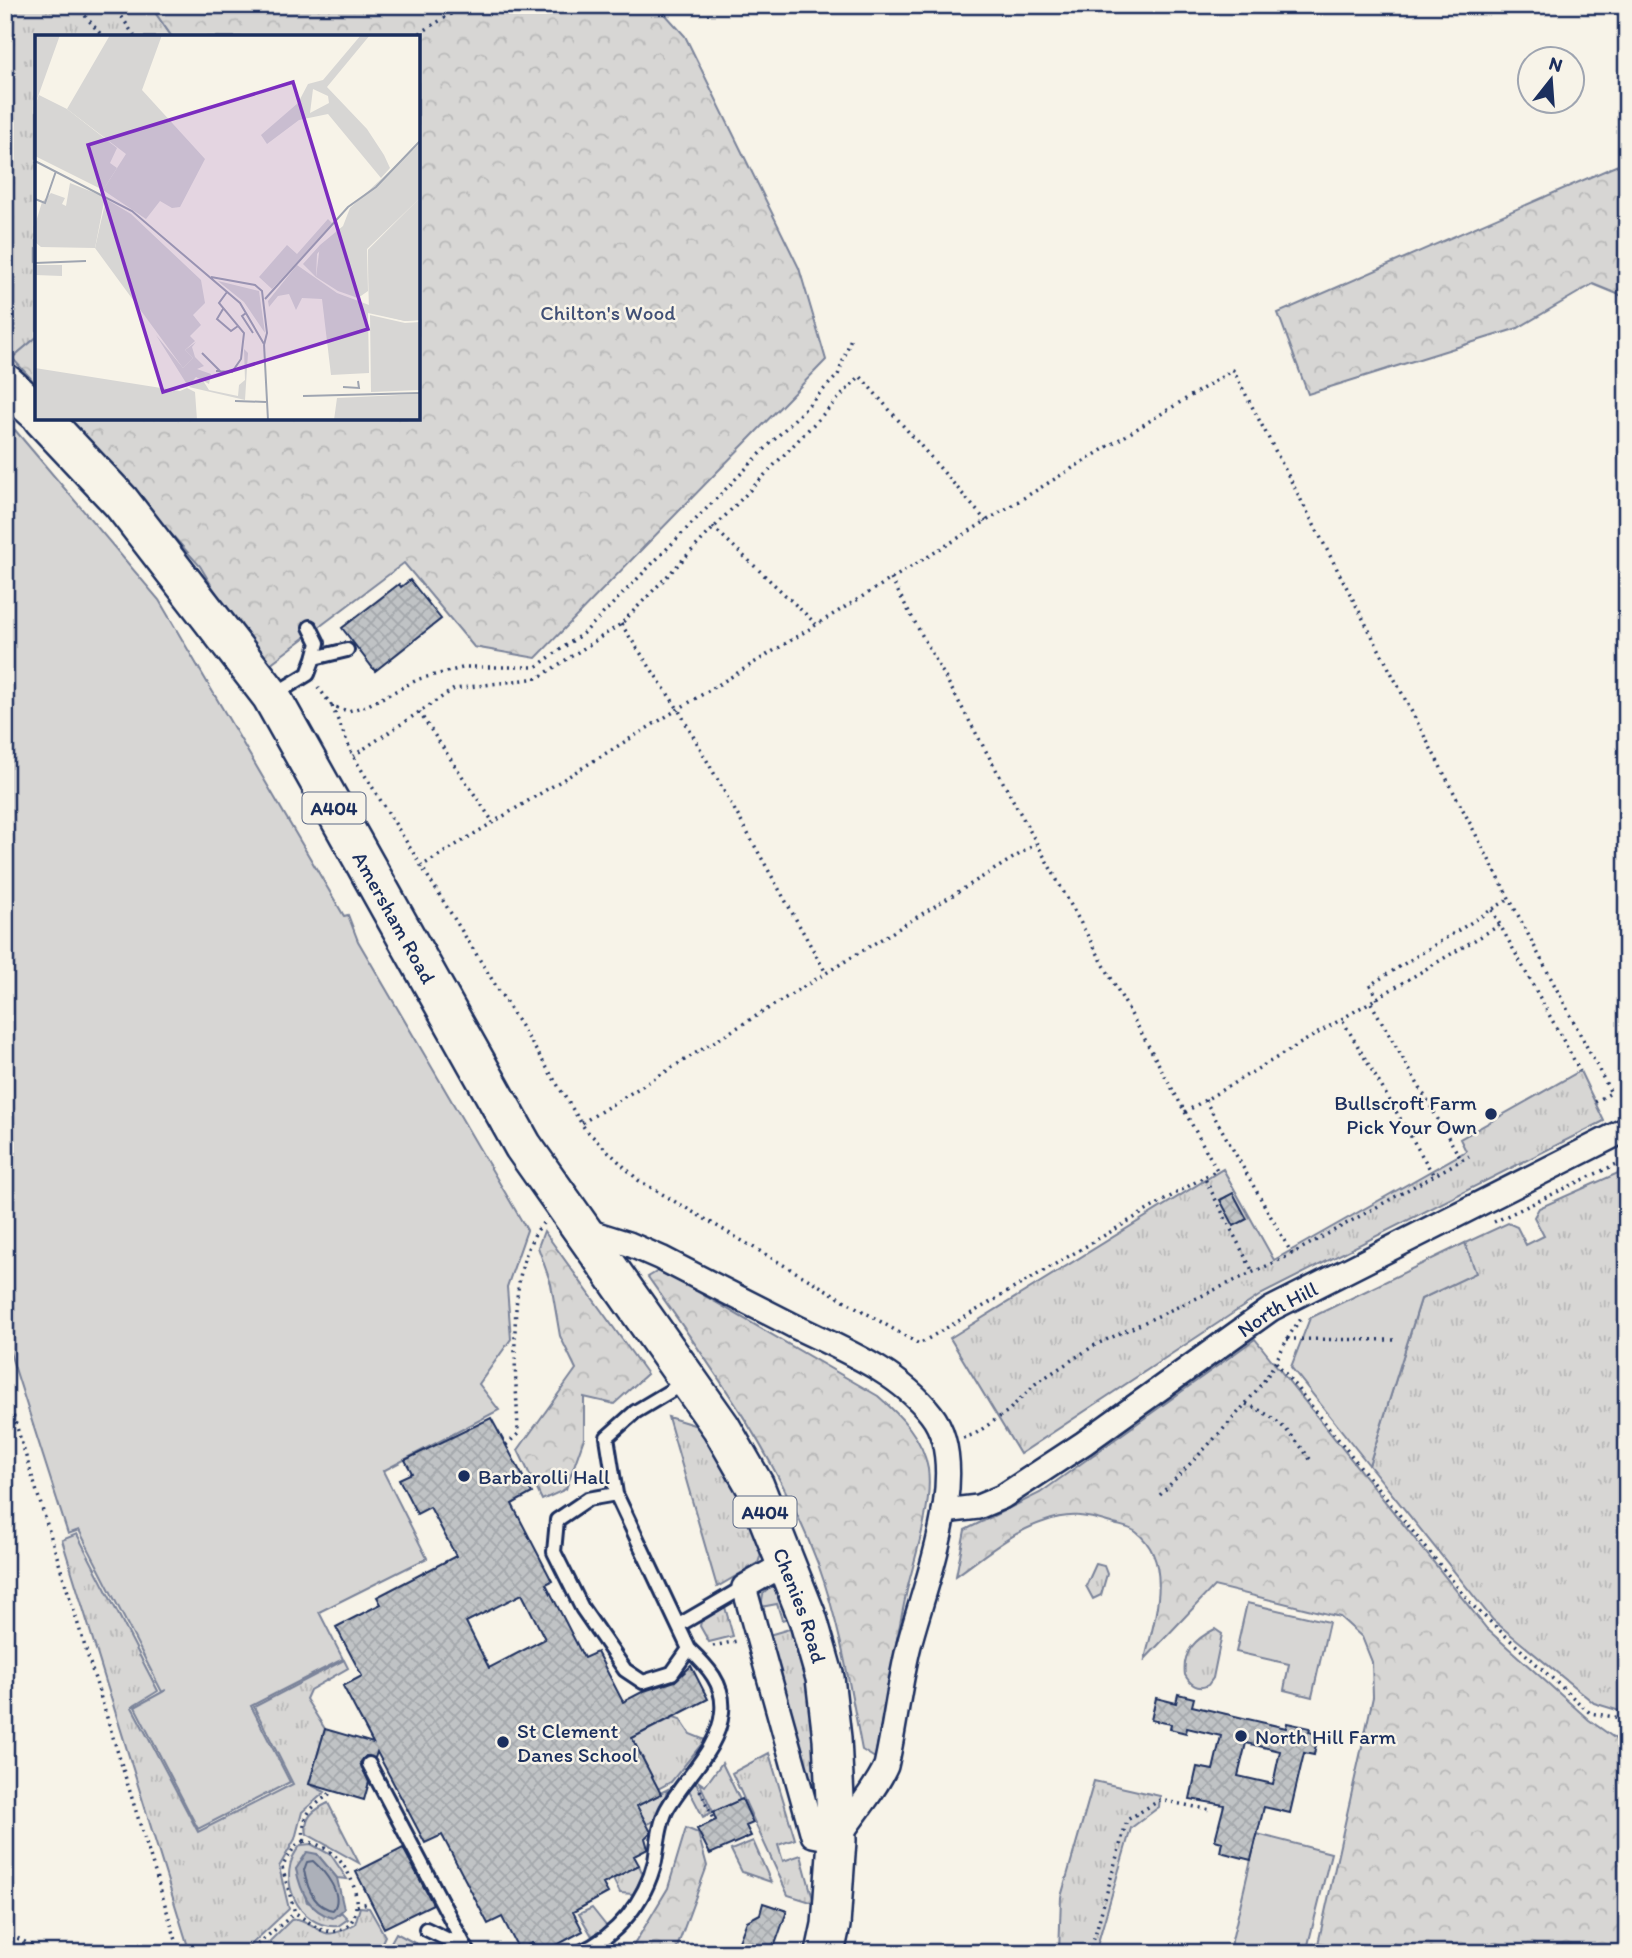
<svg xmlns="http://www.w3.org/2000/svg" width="1632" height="1958" font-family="Itim,sans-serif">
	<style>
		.grass { fill: url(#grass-tufts); stroke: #798299; stroke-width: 2 }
		.forest { fill: url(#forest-crowns); stroke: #798299; stroke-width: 2 }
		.green { fill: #d7d6d4; stroke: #798299; stroke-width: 2 }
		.water { fill: #acb0b9; stroke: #727c95; stroke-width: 2 }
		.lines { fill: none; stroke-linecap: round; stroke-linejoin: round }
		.shore { stroke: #556382; stroke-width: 2 }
		.building { fill: url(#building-cross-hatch); stroke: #1b2f5e; stroke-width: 2; fill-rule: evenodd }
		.service-casing { stroke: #1b2f5e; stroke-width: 18 }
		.minor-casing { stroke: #1b2f5e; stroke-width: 28 }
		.primary-casing { stroke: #1b2f5e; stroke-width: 42 }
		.path { stroke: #1b2f5e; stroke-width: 3.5; stroke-dasharray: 2 5; stroke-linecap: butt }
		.service { stroke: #f7f3e8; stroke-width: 12 }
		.minor { stroke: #f7f3e8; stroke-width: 23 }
		.primary { stroke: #f7f3e8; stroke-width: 37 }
		.poi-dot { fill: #1b2f5e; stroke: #f7f3e8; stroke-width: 2.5 }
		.labels { text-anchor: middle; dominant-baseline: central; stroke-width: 5; stroke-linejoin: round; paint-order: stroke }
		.shield { fill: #f7f3e8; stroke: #5d6a87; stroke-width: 2 }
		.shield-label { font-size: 19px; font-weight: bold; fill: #1b2f5e }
		.park-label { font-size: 21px; fill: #415076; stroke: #f7f3e8 }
		.street-label { font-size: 21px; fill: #1b2f5e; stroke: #f7f3e8 }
		.poi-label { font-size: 21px; fill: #1b2f5e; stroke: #f7f3e8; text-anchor: start }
		.inset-road { fill: none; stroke: #9fa5b1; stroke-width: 2 }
		.view { fill: #7b2cbf; fill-opacity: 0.15; stroke: #7b2cbf; stroke-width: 3.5 }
		.inset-edge { fill: none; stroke: #1b2f5e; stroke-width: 3.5 }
	</style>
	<defs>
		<pattern id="grass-tufts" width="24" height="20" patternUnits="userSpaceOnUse" patternTransform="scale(1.75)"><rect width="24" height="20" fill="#d7d6d4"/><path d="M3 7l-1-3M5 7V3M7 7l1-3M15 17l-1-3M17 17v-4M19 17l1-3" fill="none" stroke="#b8b8b8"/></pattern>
		<pattern id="forest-crowns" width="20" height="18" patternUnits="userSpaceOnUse" patternTransform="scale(1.75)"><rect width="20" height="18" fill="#d7d6d4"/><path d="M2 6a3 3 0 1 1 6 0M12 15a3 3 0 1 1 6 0" fill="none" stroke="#b8b8b8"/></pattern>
		<pattern id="building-cross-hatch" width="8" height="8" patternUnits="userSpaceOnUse" patternTransform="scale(1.75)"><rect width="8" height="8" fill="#c0c3c5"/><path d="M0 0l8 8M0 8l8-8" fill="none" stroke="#a4a8ac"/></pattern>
	</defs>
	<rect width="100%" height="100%" fill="#f7f3e8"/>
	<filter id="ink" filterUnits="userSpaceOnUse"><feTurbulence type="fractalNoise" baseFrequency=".0143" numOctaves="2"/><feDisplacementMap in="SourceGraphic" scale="14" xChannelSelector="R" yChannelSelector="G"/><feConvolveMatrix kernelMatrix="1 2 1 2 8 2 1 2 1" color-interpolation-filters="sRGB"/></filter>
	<g filter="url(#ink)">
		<!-- grass -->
		<path class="grass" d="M5 5H150L172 37H37V337L12 358 5 351Z
			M1580 1071 1604 1121 1262 1294 1020 1454 950 1338 1223 1169 1274 1260 1466 1151 1460 1139Z
			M1627 1169V1710L1623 1712 1594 1703 1493 1620 1369 1465 1421 1299 1475 1273 1465 1243 1508 1223 1517 1227 1526 1245 1544 1236 1534 1217 1539 1208Z
			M668 1417 694 1425 708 1436 753 1518 763 1548 758 1563 717 1587Z
			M77 1534 158 1691 132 1707 198 1832 293 1784 254 1707 344 1660 348 1668 310 1690 306 1699 325 1729 309 1784 325 1792 302 1812 295 1839 279 1867 289 1909 242 1953H190L62 1540Z
			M1096 1564 1104 1566 1107 1574 1101 1595 1093 1599 1086 1586Z
			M771 1587H777L792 1617 782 1620 777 1604 761 1607 763 1594Z
			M725 1607 733 1636 709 1642 700 1626 701 1622Z
			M796 1627 812 1696 819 1801 812 1792 769 1635Z
			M1215 1629 1222 1634 1213 1678 1208 1685C1198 1691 1190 1684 1185 1675 1182 1652 1195 1639 1215 1629Z
			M674 1717 680 1719 690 1734 705 1740 671 1782 658 1789 632 1738Z
			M769 1753 795 1839 778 1845 783 1861 801 1855 814 1903 788 1895 732 1773Z
			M722 1763 740 1800 713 1812 699 1782 705 1786Z
			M1094 1781 1160 1796 1159 1807 1131 1828 1095 1953H1059L1061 1897Z
			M696 1782 711 1813 703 1817 689 1790Z
			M668 1789 656 1820 646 1825 636 1805Z
			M328 1803 359 1863 307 1834C303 1817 314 1810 328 1803Z
			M753 1841 771 1882 742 1872 731 1850Z
			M311 1844 331 1855 347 1879 337 1878 317 1854 296 1869 307 1902 338 1915 341 1912 348 1919 338 1926C298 1930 273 1874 301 1845Z
			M639 1865 643 1875 633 1894 620 1893 612 1877Z
			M360 1907 369 1908 385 1936 377 1953H302L269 1942 291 1920 298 1919C327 1928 319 1944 355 1924Z
			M592 1908 607 1927 592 1936 579 1914Z"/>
		<!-- forest -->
		<path class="forest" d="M150 5H657L685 36 799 268 826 360 536 658 474 647 404 563 262 670 200 566 67 418H418V37H172Z
			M1627 161V298L1593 284 1518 328 1308 394 1278 313Z
			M37 337V385L12 358Z
			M544 1231 647 1374 614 1404 584 1397V1438L566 1489 542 1500 518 1450 576 1369 560 1336 551 1284 538 1247Z
			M660 1270 878 1396C900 1415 923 1438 928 1469 933 1504 915 1556 907 1590 895 1646 885 1702 875 1758L862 1750C850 1687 840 1625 818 1564 779 1460 712 1367 648 1277Z
			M1255 1339 1487 1629 1589 1720 1627 1747V1953H1316L1373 1697 1372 1662 1362 1637 1340 1617 1214 1586 1145 1659C1154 1621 1175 1562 1136 1532 1130 1527 1119 1526 1111 1523 1085 1515 1069 1512 1043 1522 1012 1532 983 1557 956 1576L965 1530 1040 1493Z
			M686 1828 698 1833 707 1866 675 1953H629L668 1888Z"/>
		<!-- green -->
		<path class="green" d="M15 430 159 600 344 916 348 915 358 941 527 1230 507 1287 511 1339 479 1384 499 1410 383 1471 427 1558 319 1612 343 1659 251 1706 290 1782 198 1829 135 1707 166 1690 162 1692 79 1530 68 1534 5 1337V448Z
			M1465 1243 1476 1273 1421 1299 1369 1465 1291 1367 1310 1318Z
			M1247 1603 1329 1622 1312 1697 1284 1690 1289 1664 1236 1652Z
			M1257 1834 1331 1853 1306 1953H1229Z
			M396 1933 433 1953H385Z"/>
		<!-- water -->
		<path class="water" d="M307 1852 317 1854 337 1878 344 1909 333 1918C309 1911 301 1893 296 1869Z"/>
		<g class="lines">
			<!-- shore -->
			<path class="shore" d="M313 1861C324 1871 345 1895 333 1910 314 1907 307 1888 304 1870L307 1862Z"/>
		</g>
		<!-- building -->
		<path class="building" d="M410 580 441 619 375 671 342 628 399 584 401 587Z
			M1233 1193 1247 1219 1234 1226 1220 1200Z
			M491 1418 532 1493 512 1504 552 1581 546 1584 584 1658 597 1652 623 1702 644 1691 675 1681 691 1666 708 1699 632 1738 661 1794 637 1806 651 1832 645 1838 648 1849 634 1856 639 1865 603 1884 608 1893 573 1912 583 1931 542 1953H538L532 1943 519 1950 502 1917 488 1924 442 1835 425 1843 377 1752 375 1758 366 1756 360 1763 369 1782 364 1800 309 1784 325 1729 373 1743 343 1686 362 1676 336 1627 381 1604 377 1597 456 1556 430 1507 417 1514 399 1479 412 1473 405 1460ZM522 1594 545 1639 489 1668 466 1622Z
			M1178 1694 1194 1698 1192 1706 1286 1728 1287 1723 1310 1728 1309 1732 1318 1734 1314 1755 1304 1753 1290 1813 1264 1807 1251 1860 1220 1852 1222 1842 1215 1840 1224 1805 1190 1799 1197 1767 1213 1770 1221 1736 1187 1728 1186 1733 1170 1729 1171 1724 1151 1720 1156 1698 1176 1703ZM1246 1743 1280 1751 1273 1784 1238 1776Z
			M742 1799 753 1823 746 1826 751 1836 710 1854 697 1829 716 1820 713 1812Z
			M403 1848 433 1904 384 1928 356 1872Z
			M763 1903 787 1911 772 1953H761L738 1944 747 1921 760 1914Z"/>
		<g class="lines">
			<defs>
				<path id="service" d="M310 627 318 643 314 658
					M275 694 308 674 314 658 347 650
					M616 1494 588 1499 557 1520 554 1552 582 1608 625 1670 643 1682 672 1673 689 1649
					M679 1625 744 1587
					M369 1764 467 1950
					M426 1929 467 1949
					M579 1953C617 1936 645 1902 655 1861 658 1844 659 1824 667 1809 684 1778 719 1749 722 1712 725 1684 707 1666 689 1649L616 1494 607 1437 635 1412 687 1381"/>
				<g id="minor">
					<path d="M581 1229 629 1244 661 1258C705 1281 749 1303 794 1326 841 1349 898 1371 931 1414 973 1467 924 1586 909 1645 899 1685 895 1726 886 1766 874 1793 852 1815 837 1840L813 1835 744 1587 786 1563"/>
					<path id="s1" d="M944 1511 978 1507 1002 1497 1084 1443 1271 1309 1627 1129"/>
				</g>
				<g id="primary">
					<path d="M5 383 37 412"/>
					<path id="s2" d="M42 418 121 502 271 696 523 1146 721 1427 755 1486 808 1619 825 1678 832 1738 837 1840 831 1925 825 1953"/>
				</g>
			</defs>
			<!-- service casing -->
			<use href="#service" class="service-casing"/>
			<!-- minor casing -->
			<use href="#minor" class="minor-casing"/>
			<!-- primary casing -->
			<use href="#primary" class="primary-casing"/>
			<!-- path -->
			<path class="path" d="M76 5 103 37
				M114 5 135 37
				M414 37 465 5
				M713 527 816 624
				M891 579 1217 1170 1204 1177 1253 1272
				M621 624 678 709 826 973
				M318 687 332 706 348 711 366 706 419 679 466 667H536L586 631 838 375 851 338
				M332 706 353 756 585 1129 638 1180 919 1344 1204 1177
				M419 712 493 822
				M353 756 454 689 538 678 621 624 860 376 986 521
				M420 867 1233 370 1611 1093 1595 1102
				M1492 910 1500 925
				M1378 999 1370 985 1509 899
				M1371 1003 1462 1161
				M1343 1021 1434 1176
				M1205 1100 1292 1254
				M1185 1112 1500 925 1580 1071
				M582 1123 1036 844
				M1494 1222 1627 1159
				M1287 1339 1394 1340
				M1276 1362 1473 1606 1590 1713 1627 1719
				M5 1389 180 1953
				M1246 1404C1277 1416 1293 1435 1312 1462
				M963 1438 975 1434 1008 1411 1035 1384 1095 1345 1286 1257 1469 1156
				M506 1445 518 1434C517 1377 503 1266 544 1222
				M1160 1495C1195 1458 1232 1423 1263 1382 1278 1362 1285 1337 1302 1318
				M713 1646 737 1641
				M700 1790 713 1819
				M304 1841C363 1849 376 1944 322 1930 314 1927 303 1917 295 1913L282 1867 295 1846Z
				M304 1841C301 1812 312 1808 333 1791
				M357 1906 371 1902
				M5 1932 47 1953
				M247 1953 295 1913
				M1090 1953 1127 1820 1160 1800 1211 1810"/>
			<!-- service -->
			<use href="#service" class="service"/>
			<!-- minor -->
			<use href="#minor" class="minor"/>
			<!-- primary -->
			<use href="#primary" class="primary"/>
		</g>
	</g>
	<!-- markers -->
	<g class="poi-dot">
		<circle cx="1491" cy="1114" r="7"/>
		<circle cx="464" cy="1476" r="7"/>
		<circle cx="1241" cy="1736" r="7"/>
		<circle cx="503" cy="1742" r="7"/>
	</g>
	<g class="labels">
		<!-- shield labels -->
		<g class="shield">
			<rect x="302.5" y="792.5" width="63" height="31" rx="5"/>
			<rect x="733.5" y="1496.5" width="63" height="31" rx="5"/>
		</g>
		<g class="shield-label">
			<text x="334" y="808">A404</text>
			<text x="765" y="1512">A404</text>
		</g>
		<!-- park labels -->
		<g class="park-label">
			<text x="608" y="312">Chilton's Wood</text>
		</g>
		<!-- street labels -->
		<g class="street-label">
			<text stroke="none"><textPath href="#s2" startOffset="614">Amersham Road</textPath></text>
			<text stroke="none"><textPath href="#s1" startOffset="394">North Hill</textPath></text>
			<text stroke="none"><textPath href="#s2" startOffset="1416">Chenies Road</textPath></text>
		</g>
		<!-- poi labels -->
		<g class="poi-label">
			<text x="1477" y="1102" text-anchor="end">Bullscroft Farm<tspan x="1477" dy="24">Pick Your Own</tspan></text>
			<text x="478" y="1476">Barbarolli Hall</text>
			<text x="517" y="1730">St Clement<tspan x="517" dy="24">Danes School</tspan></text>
			<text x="1255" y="1736">North Hill Farm</text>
		</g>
	</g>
	<!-- overview -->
	<g transform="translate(35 35)">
		<rect width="385" height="385" fill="#f7f3e8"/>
		<path d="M4 60 32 74 82 113 75 128 82 133 68 155 0 121V70ZM385 108V163L332 214 333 256 323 263 303 256 281 242 285 210 308 191 315 173ZM35 148 70 162 60 213 6 212 0 207V190L7 167 16 158 30 163 27 169 31 171ZM293 184 298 189 237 254 224 242 252 210 262 219ZM0 230H27V241L0 240ZM121 300 148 333 158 323 150 315 161 307 157 312 160 322 169 331 162 334 176 339 174 349 161 342 153 351ZM0 333 145 356 152 353 160 357 162 385H0Z" fill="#d7d6d4"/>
		<path d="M0 0H25L0 70ZM75 0H127L107 55 170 124 145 172 137 173 125 166 111 184 68 155 91 119 32 74ZM326 0H335L292 52 332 94 349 120 355 133 346 143 293 79 264 85 232 109 226 100 263 68 273 49 288 45ZM278 54 293 61 294 68 275 78ZM385 163V285L370 286 333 278 334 338 296 340 287 264 267 263 261 275 254 259 243 261 234 272 233 266 262 230 302 258 334 270 333 215ZM183 246 224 256 230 298 209 267ZM209 314 213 318 210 365 154 352 167 344 174 355 203 361 204 350 210 345Z" fill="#d7d6d4" fill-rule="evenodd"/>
		<path d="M385 163V285L370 286 334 277 333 215ZM71 164 96 179 166 245 170 268 158 280 166 290 155 301 160 306 150 315 158 323 148 333 60 213ZM285 210 287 213 282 219 281 242 268 229ZM335 280 370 288 385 287V355L336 357ZM385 359V385H299L302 363Z" fill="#d7d6d4"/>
		<path class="inset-road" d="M0 126 97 176 205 268 229 309 233 385M0 164 10 168 21 136M0 228 51 226M176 242 220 250 227 256 232 298 229 310M230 264 313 172 341 152 385 106M188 274 182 284 196 296 203 291M211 278 207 281 218 298M167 318 186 337M181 336 197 337 206 324 209 298 184 268 192 257M308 352 324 353 323 346M268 361 385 358M200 366 231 367"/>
		<path class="view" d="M258 47 333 294 128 357 53 110Z"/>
		<rect width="385" height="385" class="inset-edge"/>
	</g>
	<!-- margin -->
	<rect width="1632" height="1958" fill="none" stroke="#f7f3e8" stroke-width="28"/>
	<rect x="14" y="14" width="1604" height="1930" fill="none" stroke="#1b2f5e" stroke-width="2.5" filter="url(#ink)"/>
	<!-- north arrow -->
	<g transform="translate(1551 80) rotate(17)"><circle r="33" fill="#f7f3e8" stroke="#9fa5b1" stroke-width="2"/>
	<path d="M0-5L12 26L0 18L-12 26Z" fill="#1b2f5e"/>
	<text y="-10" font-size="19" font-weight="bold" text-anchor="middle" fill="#1b2f5e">N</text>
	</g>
</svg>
